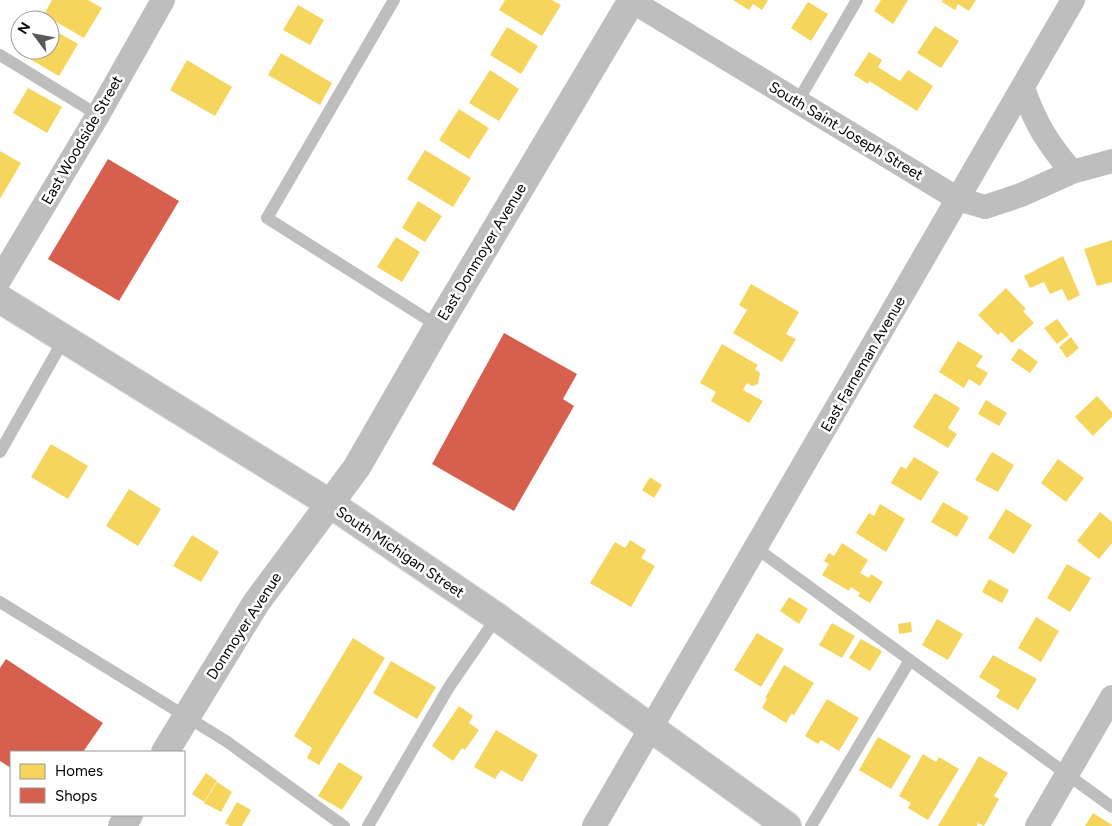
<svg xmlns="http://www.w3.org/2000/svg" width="1112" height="826" font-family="Figtree,sans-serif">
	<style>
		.homes { fill: #f6d55c }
		.shops { fill: #d6604d }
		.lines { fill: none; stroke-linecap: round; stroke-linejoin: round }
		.primary-casing { stroke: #dbdbdb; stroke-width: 30 }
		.service { stroke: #bebebe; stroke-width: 12 }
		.minor { stroke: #bebebe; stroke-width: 24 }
		.tertiary { stroke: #bebebe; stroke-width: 28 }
		.primary { stroke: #bebebe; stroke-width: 28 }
		.labels { text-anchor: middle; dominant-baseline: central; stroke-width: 5; stroke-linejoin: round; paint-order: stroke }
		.street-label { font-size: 15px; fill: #000; stroke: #fff }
	</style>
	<rect width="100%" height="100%" fill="#fff"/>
	<!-- homes -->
	<path class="homes" d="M52 0H88L102 8 84 38 44 15Z
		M505 0H552L561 5 542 36 499 10Z
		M733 0H768L762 10 753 4 749 10Z
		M881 0H908L893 24 874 11Z
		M943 0H976L969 11 958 4 955 10 942 2Z
		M808 2 828 14 811 41 791 28Z
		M298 5 324 20 310 45 283 30Z
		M935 26 959 41 941 68 917 53Z
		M507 27 538 46 521 74 490 55Z
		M50 28 78 44 59 76 23 55 26 50H50Z
		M869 52 882 60 878 67 900 81 908 70 933 86 917 111 869 81 868 84 854 75Z
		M281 53 332 83 320 105 268 75Z
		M187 60 232 87 215 116 170 90Z
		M490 70 519 89 499 121 469 103Z
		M28 88 62 107 47 133 13 113Z
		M459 109 489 128 469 159 439 140Z
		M425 150 471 178 453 207 407 179Z
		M0 151 21 163 0 199Z
		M418 201 442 216 425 242 402 228Z
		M396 237 420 252 402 282 377 267Z
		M1112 240V282L1097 286 1084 249Z
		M1063 256 1080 295 1068 301 1062 289 1050 294 1044 282 1030 288 1024 276Z
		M751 284 799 312 786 334 796 339 782 362 733 333 747 310 739 305Z
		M1006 288 1026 309 1023 311 1034 323 1012 343 1001 332 998 335 978 315Z
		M1057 319 1069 335 1057 344 1044 328Z
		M1071 337 1079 348 1067 358 1059 347Z
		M958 341 983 356 976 366 988 373 980 386 969 379 964 388 939 372Z
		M722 344 758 365 755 369 760 373 758 384 752 386 747 383 743 390 763 401 749 423 711 401 716 392 700 383Z
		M1019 348 1038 362 1030 373 1011 360Z
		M935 393 960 408 948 428 957 434 948 448 913 427Z
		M1097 396 1112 412V417L1093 436 1075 417Z
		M986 400 1007 413 999 426 978 414Z
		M51 444 88 466 68 499 31 477Z
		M992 452 1014 465 998 492 975 480Z
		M914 457 939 472 921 501 891 483 901 466 906 469Z
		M1058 459 1084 478 1066 502 1041 483Z
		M650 477 662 485 654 498 642 490Z
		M129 489 161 509 138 546 106 526Z
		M943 502 969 517 957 537 931 522Z
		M880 504 905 519 886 552 856 533 869 513 874 516Z
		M1006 509 1032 525 1014 554 988 538Z
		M1100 512 1112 522V543L1099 559 1077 541Z
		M192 535 219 552 201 582 173 566Z
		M630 540 646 550 641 558 655 566 631 607 590 583 615 542 625 548Z
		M842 543 868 560 860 573 869 578 871 574 883 582 870 603 858 596 860 593 851 587 849 591 822 575 829 564 824 561 829 553 834 556Z
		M1067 564 1091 578 1070 612 1047 598Z
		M989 579 1009 590 1002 603 982 592Z
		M789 597 808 609 799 624 780 611Z
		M1036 617 1059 631 1041 662 1018 648Z
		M937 619 963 634 948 660 922 645Z
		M911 622 912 632 899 634 898 624Z
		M832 623 855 636 842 658 819 645Z
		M757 633 784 649 761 687 734 670Z
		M353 638 385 658 319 765 307 758 312 748 294 736Z
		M861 639 882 651 870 671 849 658Z
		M993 655 1037 679 1018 710 996 697 1000 690 979 677Z
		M391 661 436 687 417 719 373 693Z
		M784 665 814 683 794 715 791 714 786 723 762 708 767 699 765 698Z
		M827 699 859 718 839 751 821 740 818 744 805 736Z
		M459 706 473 716 469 723 479 730 465 750 462 748 453 761 432 746Z
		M496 730 538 755 522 782 501 770 495 779 474 767Z
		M878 737 911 756 891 789 859 770Z
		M923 754 936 762 939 757 959 769 928 820 908 808 911 803 899 796Z
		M979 756 1008 773 994 796 999 799 984 826 978 823 977 826H938Z
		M339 762 363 777 342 810 318 796Z
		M206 773 217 781 204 802 192 794Z
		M217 782 232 792 221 812 204 803Z
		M237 802 251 810 242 826H230L225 823Z
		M1093 813 1112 825V826H1085Z"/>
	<!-- shops -->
	<path class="shops" d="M108 159 179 201 119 301 48 259Z
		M504 333 577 374 563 399 574 406 514 511 432 464Z
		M6 659 103 723 83 752H11V768L0 761V668Z"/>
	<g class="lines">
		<defs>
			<path id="primary" d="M0 299 329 503 497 617 787 826"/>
		</defs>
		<!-- primary casing -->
		<use href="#primary" class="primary-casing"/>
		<!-- service -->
		<path class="service" d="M394 0 267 218 438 326
			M0 55 98 115
			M798 101 857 0
			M0 452 64 339
			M756 548 1112 807
			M0 602 226 741 344 826
			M368 826 449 687 497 617
			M811 826 910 660"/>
		<!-- minor -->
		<path class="minor" d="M630 0 958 199 985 207 1021 195 1072 172 1112 161
			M1023 88C1036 125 1047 142 1072 172
			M0 279 98 115 163 0
			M594 826 1073 0
			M1037 826 1112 697"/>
		<!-- tertiary -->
		<path class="tertiary" d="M165 752 256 603 357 467 438 326 632 0
			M122 826 129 815"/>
		<!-- primary -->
		<use href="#primary" class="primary"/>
	</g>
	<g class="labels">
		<!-- street labels -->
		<g class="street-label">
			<text transform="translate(846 131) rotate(31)">South Saint Joseph Street</text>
			<text transform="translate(82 140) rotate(-60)">East Woodside Street</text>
			<text transform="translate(482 252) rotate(-59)">East Donmoyer Avenue</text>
			<text transform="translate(863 364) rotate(-60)">East Farneman Avenue</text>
			<text transform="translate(400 552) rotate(34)">South Michigan Street</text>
			<text transform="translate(244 626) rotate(-57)">Donmoyer Avenue</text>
		</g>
	</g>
	<!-- legend -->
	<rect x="10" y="751" width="175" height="65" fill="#ffffff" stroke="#999999"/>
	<rect x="20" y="764" width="25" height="15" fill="#f6d55c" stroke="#999999"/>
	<text x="55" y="776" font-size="15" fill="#000000">Homes</text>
	<rect x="20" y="788" width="25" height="15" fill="#d6604d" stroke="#999999"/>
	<text x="55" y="801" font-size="15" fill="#000000">Shops</text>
	<!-- north arrow -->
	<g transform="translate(35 35) rotate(302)"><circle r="24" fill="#ffffff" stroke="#999999"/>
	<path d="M0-4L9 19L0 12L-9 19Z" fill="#595959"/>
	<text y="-8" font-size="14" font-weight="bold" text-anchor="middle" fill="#000000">N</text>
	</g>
</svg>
